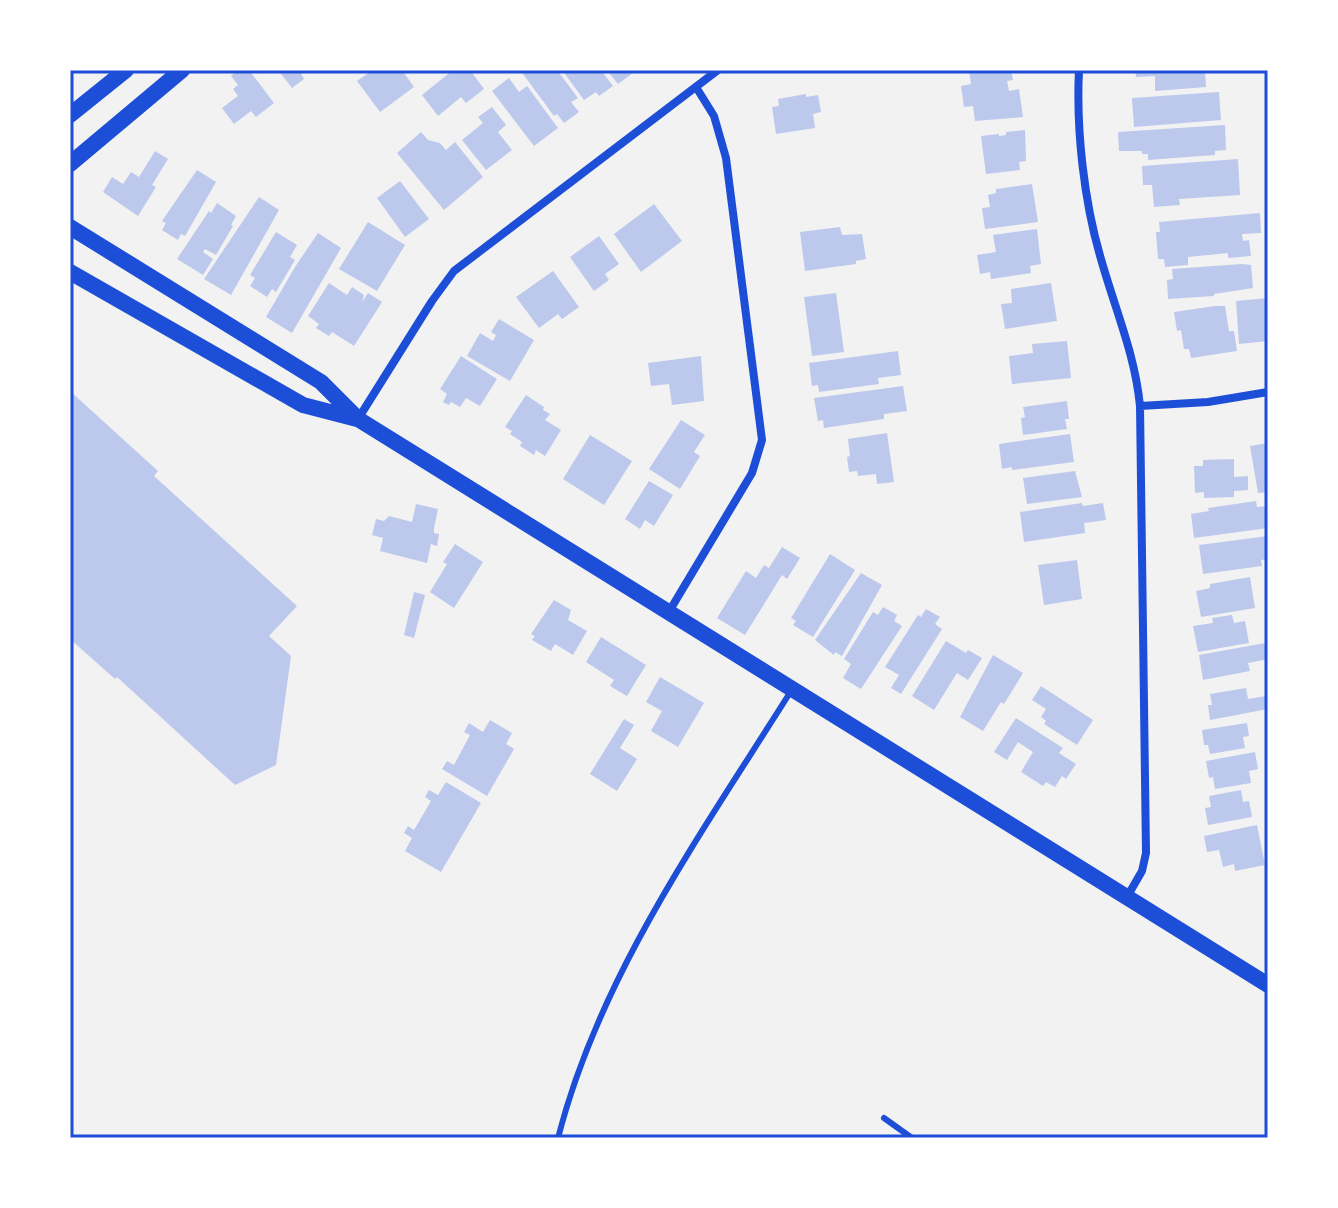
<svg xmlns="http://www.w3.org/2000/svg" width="1338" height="1208" font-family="'Open Sans',sans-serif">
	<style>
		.building { fill: #bdc9ec }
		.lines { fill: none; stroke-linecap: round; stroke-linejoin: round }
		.service { stroke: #1d4ed8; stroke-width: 6 }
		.minor { stroke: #1d4ed8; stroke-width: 8 }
		.secondary { stroke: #1d4ed8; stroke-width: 16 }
		.neatline { fill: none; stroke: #1d4ed8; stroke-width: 3 }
	</style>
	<rect width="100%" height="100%" fill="#f2f2f2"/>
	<!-- building -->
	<path class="building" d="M238 70H249L274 103 256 117 251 111 234 124 222 108 238 96 233 89 238 85 231 76Z
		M278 70H306L301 74 304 79 292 88Z
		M373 70H402L414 87 380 112 357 81Z
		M453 70H470L484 89 466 103 461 97 438 116 422 95Z
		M520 70H557L578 98 571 102 579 112 564 123 557 114 554 116Z
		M562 70H601L613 86 599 96 596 92 584 100Z
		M607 70H637L618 84Z
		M969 70H1011L1013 80 1007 81 1009 91 1019 89 1023 117 975 121 973 106 964 107 961 86 971 84Z
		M1135 70H1205L1206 87 1155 91V76L1136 77Z
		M509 78 519 92 527 86 558 128 534 146 492 91Z
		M1219 92 1221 120 1134 127 1132 98Z
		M806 94V97L818 95 821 112 813 114 815 128 776 134 772 107 779 106 778 99Z
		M492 107 506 125 498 132 512 150 486 170 462 140 483 123 478 117Z
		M1225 125 1226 150 1215 151V155L1148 160V154H1142V151H1119L1118 132Z
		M1025 130 1026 161 1019 162 1020 170 986 174 981 136 999 134V136L1006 135V132Z
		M421 132 428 140 440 143 446 150 455 142 483 177 444 210 397 153Z
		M155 151 168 159 152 185 156 187 138 216 103 192 112 177 123 184 131 172 139 177Z
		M1238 159 1240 195 1179 199 1180 205 1154 207 1152 185H1143L1142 166Z
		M197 170 216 182 185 236 181 234 178 240 162 230 166 223 162 221Z
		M400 181 429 219 405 237 377 198Z
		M1032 184 1038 222 985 229 982 208 990 207 988 195 996 193V189Z
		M259 197 279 210 231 295 204 279Z
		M217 203 236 216 231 225 233 226 216 255 205 249 203 252 213 259 203 275 177 259 209 211 211 213Z
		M654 204 682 241 641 272 614 234Z
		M1260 213 1261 233 1242 234 1243 241 1249 240 1251 256 1228 258V253L1188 257V265L1165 267 1164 259H1158L1156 232H1160L1159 222Z
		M368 222 405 245 377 291 339 269Z
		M840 227 842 235 862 234 866 259 856 261V264L805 271 800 232Z
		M1037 229 1041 264 1030 266 1031 273 991 279 990 272 980 274 977 255 996 252 993 235Z
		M276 232 297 245 290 257 295 260 276 292 272 289 267 297 250 286 255 278 250 275Z
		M318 233 341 248 292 333 266 317 295 267Z
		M599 236 619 264 605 274 609 280 594 291 570 257Z
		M1242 264 1251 265 1253 288 1214 294V296L1168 299 1167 280 1173 279 1172 269Z
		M553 271 579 307 562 319 558 314 539 328 516 297Z
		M329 283 347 295 352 287 364 295 362 302 368 293 382 302 354 346 332 332 329 336 316 328 319 324 308 316Z
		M1051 283 1057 321 1005 329 1001 304 1012 303 1011 289Z
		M836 293 844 352 812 356 804 297Z
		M1268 298V341L1239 344 1236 301Z
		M1215 306H1225L1229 331H1234L1237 351 1191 358 1189 349H1184L1181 330 1177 331 1174 312Z
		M499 319 534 340 510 381 467 356 480 333 493 341 496 335 491 332Z
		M1067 341 1071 378 1012 384 1009 356 1033 353 1032 344Z
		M898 351 901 375 878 378 879 384 819 392 818 385 812 386 809 363Z
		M461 356 497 379 480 406 466 398 460 407 451 402 449 405 443 402 447 394 440 389Z
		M701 356 704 401 672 405 669 384 651 386 648 363Z
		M903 386 907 411 884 414V419L824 428 823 420 818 421 814 398Z
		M70 391 158 471 154 476 297 606 269 636 291 656 276 765 235 785 117 677 115 679 70 639Z
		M526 395 544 407 543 410 550 414 545 420 561 430 545 456 536 450 534 455 520 446 522 442 510 434 512 431 505 427Z
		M1067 401 1069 419H1065L1067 429 1023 435 1021 418 1025 417 1023 407Z
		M681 420 705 435 694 452 700 456 680 489 649 469Z
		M887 433 894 482 877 484 876 474 858 476 857 471 849 472 847 457 850 456 848 439Z
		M1070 434 1074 462 1012 470V467L1002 469 999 444Z
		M590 435 632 461 604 505 563 479Z
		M1268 443V492L1258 493 1250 446Z
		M1234 459V477L1248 476V490L1234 491V497L1204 498V492L1195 493 1194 466H1203V460Z
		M1075 471 1082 497 1027 504 1023 478Z
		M649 481 673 495 654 526 645 520 640 529 625 519Z
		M1256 501 1257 507 1266 506 1268 528 1194 538 1191 514 1209 511 1208 508Z
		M1082 503 1083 506 1103 503 1106 520 1084 523 1085 533 1024 542 1020 512Z
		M416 504 438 509 434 528V533L439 534 437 546 431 544 427 563 380 551 383 538 372 535 376 519 384 521 389 516 412 522Z
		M1268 536V559L1261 560 1262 566 1203 574 1199 545Z
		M455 544 483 562 454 608 430 592 447 564 443 562Z
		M782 547 800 558 787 579 782 575 745 635 717 618 746 571 756 578 764 565 769 568Z
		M830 554 855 570 813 637 793 625 796 621 791 618Z
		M1077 560 1082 599 1044 605 1038 565Z
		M861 573 882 585 842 656 835 652 834 655 815 640Z
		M1250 577 1255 608 1201 617 1196 591 1210 588V584Z
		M414 592 425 595 414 638 404 635Z
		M554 600 571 610 568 620 587 631 573 655 555 644 551 651 532 640 535 636 531 634Z
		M883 607 897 615 894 621 902 626 861 689 843 678 851 664 844 659 873 612 878 615Z
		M926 609 940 617 935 624 942 629 901 694 891 688 899 675 885 667 918 615 921 617Z
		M1232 615 1234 623 1245 621 1249 643 1198 652 1193 626 1213 623 1212 618Z
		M601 637 646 665 627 696 610 686 614 680 586 662Z
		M946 641 966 653 968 650 982 658 968 680 957 673 934 710 912 696Z
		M1265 643 1268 659 1248 663 1250 671 1203 680 1199 655Z
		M993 655 1023 673 1004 704 1001 702 983 731 960 717Z
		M660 677 704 703 678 747 651 731 662 711 646 702Z
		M1041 686 1093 720 1077 745 1044 724 1046 721 1041 717 1046 709 1032 700Z
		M1246 688 1248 699 1266 696 1268 709 1210 720 1208 705H1212L1210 694Z
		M1016 718 1063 748 1059 753 1076 764 1066 779 1062 776 1055 787 1046 782 1043 786 1021 772 1033 752 1018 742 1007 760 994 752Z
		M624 719 634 725 620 748 637 759 617 791 590 774Z
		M490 720 512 733 506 744 514 749 487 796 442 769 447 761 454 765 470 735 464 732 469 723 483 732Z
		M1247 723 1249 736 1243 737 1245 748 1210 754 1208 745H1204L1202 730Z
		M1255 752 1258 769 1249 771 1251 783 1215 789 1213 777 1209 778 1206 761Z
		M446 782 481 803 441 872 405 851 412 838 404 833 408 826 414 830 431 801 425 797 429 790 438 795Z
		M1241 790 1243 802 1249 801 1252 817 1208 825 1205 808 1211 807 1209 796Z
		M1257 825 1265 865 1235 871 1234 864 1223 867 1219 850 1207 852 1204 836Z"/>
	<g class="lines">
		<!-- service -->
		<path class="service" d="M884 1118 912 1138
			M558 1138C600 974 702 833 791 691"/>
		<!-- minor -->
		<path class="minor" d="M1079 70C1076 129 1084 202 1101 259 1115 309 1135 354 1140 406L1146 853 1142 871 1127 897
			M1140 406 1208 402 1268 392
			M358 419 432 301 454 271 718 70
			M670 610 752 473 762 440 726 158 714 116 696 87"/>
		<!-- secondary -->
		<path class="secondary" d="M70 115 126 70
			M70 164 182 70
			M70 227 321 382 358 419 1268 985
			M70 272 303 405 357 419"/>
	</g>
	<!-- border -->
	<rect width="1338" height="1208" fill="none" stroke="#ffffff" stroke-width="144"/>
	<rect x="72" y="72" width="1194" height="1064" class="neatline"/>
</svg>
